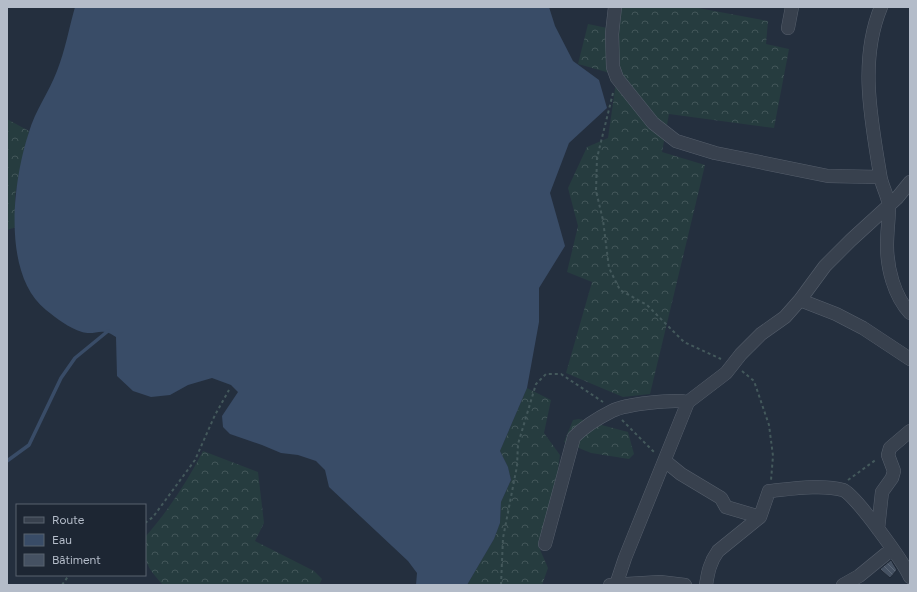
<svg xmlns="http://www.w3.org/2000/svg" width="917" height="592" font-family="Figtree,sans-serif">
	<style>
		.forest { fill: url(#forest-crowns) }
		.water { fill: #394c67 }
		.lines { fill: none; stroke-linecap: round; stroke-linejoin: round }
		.stream { stroke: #394c67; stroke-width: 3.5 }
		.building { fill: url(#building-back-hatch); stroke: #1f2835 }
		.minor-casing { stroke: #565f6c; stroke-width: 14 }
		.path { stroke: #44595c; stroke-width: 2; stroke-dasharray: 3 3; stroke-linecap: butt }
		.minor { stroke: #38414e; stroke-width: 13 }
	</style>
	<defs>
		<pattern id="forest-crowns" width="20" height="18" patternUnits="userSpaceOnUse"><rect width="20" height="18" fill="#263c3f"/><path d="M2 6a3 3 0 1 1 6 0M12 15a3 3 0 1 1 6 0" fill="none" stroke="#435659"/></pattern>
		<pattern id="building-back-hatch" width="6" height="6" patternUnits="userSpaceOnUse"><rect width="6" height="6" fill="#455162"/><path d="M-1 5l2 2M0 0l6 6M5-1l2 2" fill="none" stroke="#5d6877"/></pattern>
	</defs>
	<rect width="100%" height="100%" fill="#242f3e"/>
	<!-- forest -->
	<path class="forest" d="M618 7H693L768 21 766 44 789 49 774 128 669 114 662 152 705 165 650 394 623 397 566 373 592 282 567 272 578 226 568 188 587 147 608 138 617 75 578 64 588 24 617 30Z
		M7 119 29 131 15 195 16 227 7 230Z
		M527 388 551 400 544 433 560 455 553 506 538 545 548 568 542 585H467L494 539 500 523 501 502 511 480 508 467 500 451Z
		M579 419 628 432 634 454 629 459 591 453 564 442 573 420Z
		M203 451 258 472 264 523 255 541 314 571 322 579 319 585H163C145 565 145 563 145 537 168 511 187 482 203 451Z"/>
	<!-- water -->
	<path class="water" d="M75 7H549L555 26 573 61 599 80 607 108 569 143 550 193 565 246 539 288V322L527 388 500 451 508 467 511 480 501 502 500 523 494 539 467 585H416L417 573 408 561 329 487 325 470 316 461 298 455 281 453 262 445 230 434 223 427 222 416 238 392 231 385 212 378 188 385 170 395 151 397 133 391 117 376 116 337C101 326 96 336 82 332 69 328 56 318 46 310 1 274 13 180 29 132 35 111 49 92 57 71 65 51 69 28 75 7Z"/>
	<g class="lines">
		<!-- stream -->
		<path class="stream" d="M7 461 29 445 61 378 75 358 108 331"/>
	</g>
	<!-- building -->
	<path class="building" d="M891 560 897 570 890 578 880 569Z"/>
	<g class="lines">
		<defs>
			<path id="minor" d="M615 7 612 34 613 67 617 78 653 123 676 141 715 153 828 176 880 177
				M881 7C859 60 871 119 880 174 881 185 888 195 889 206 889 219 887 232 887 245 887 268 894 296 910 313
				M788 28 792 7
				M800 300 836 314 863 328 910 359
				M665 461 681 474 721 498 726 507 760 517
				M878 529 882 492 892 478 894 471 888 455 890 448 910 431
				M545 544 574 437C584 427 598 418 612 411 626 404 673 399 688 402
				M610 585 660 582 685 585
				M616 585 625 558 688 402 726 373 741 354 761 334 785 317 800 300 825 266 851 240 897 198 910 182
				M706 585C708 572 710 562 718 551L760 517 769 491C790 489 823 484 843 490 855 494 904 563 910 577
				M843 585 859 576 892 549"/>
		</defs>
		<!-- minor casing -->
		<use href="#minor" class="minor-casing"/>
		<!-- path -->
		<path class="path" d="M613 93 597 158 596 191 603 220 609 268 620 290 647 305 684 342 721 359
			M742 371 754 381 769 425 773 456 771 480
			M622 420 654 452
			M848 480 877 459
			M145 523 153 517 195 460 215 415 229 390
			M62 585 69 575
			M501 585 503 538 517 466 518 444 536 384 546 374H561L603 402"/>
		<!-- minor -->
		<use href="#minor" class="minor"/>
	</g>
	<!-- border -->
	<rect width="917" height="592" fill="none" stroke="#b4bcc9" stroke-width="16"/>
	<!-- legend -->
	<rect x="16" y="504" width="130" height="72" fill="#1d2633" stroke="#59626f"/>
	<rect x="24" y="517" width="20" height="6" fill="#38414e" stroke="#59626f"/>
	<text x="52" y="524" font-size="12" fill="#b4bcc9">Route</text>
	<rect x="24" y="534" width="20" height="12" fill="#394c67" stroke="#59626f"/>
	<text x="52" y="544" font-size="12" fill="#b4bcc9">Eau</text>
	<rect x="24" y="554" width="20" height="12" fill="#455162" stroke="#59626f"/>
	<text x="52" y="564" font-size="12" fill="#b4bcc9">Bâtiment</text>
</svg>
